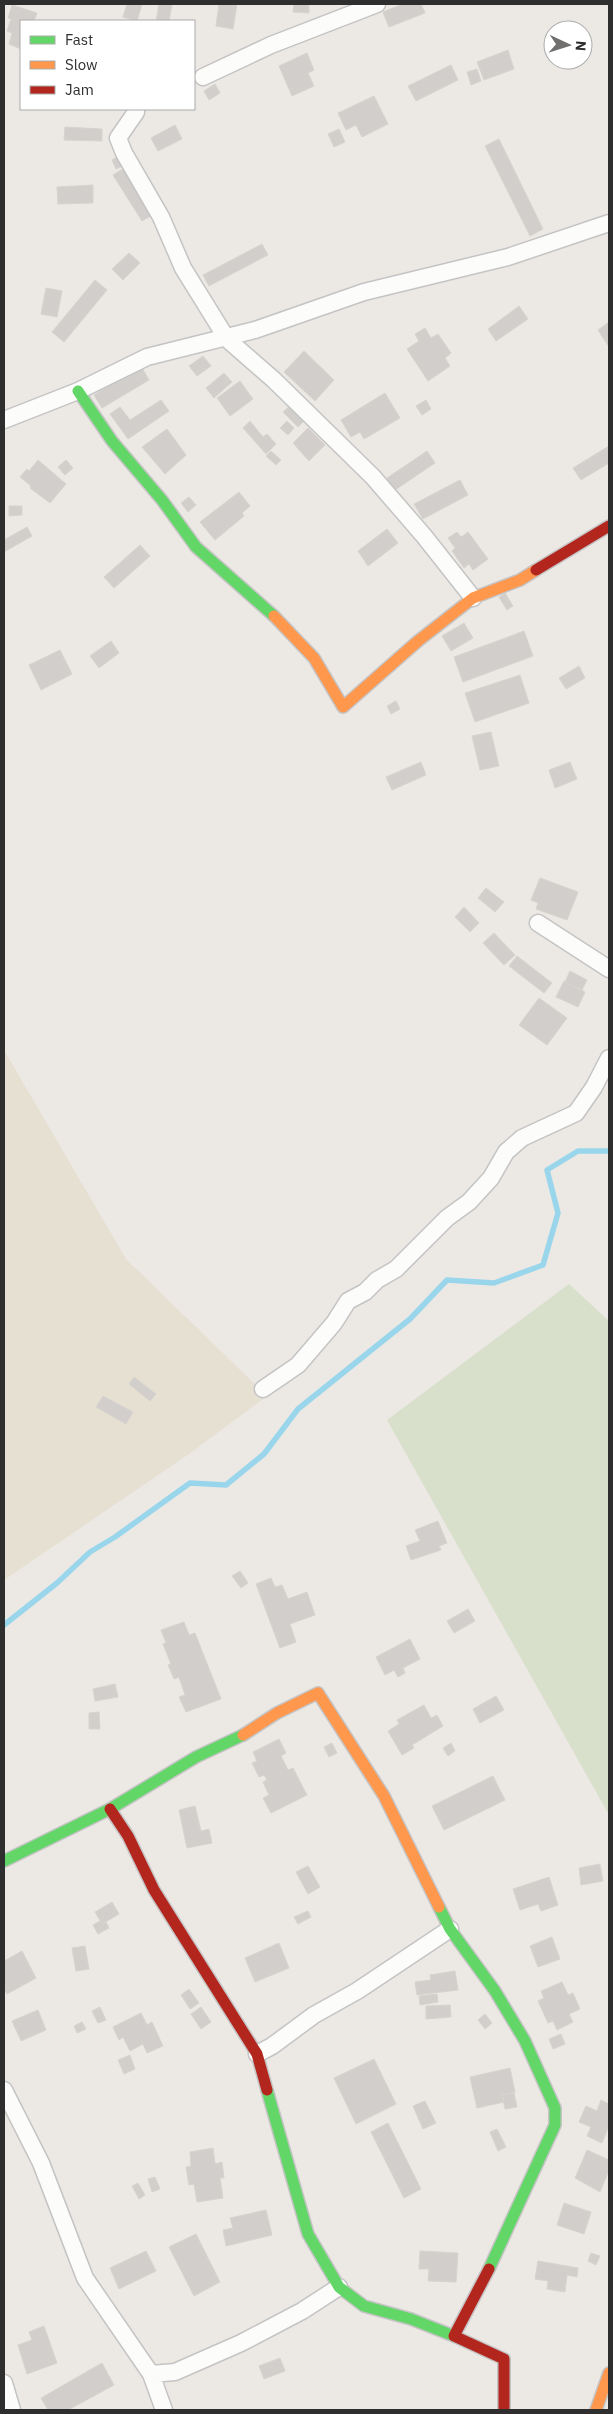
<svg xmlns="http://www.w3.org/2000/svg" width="613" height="2414" font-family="'IBM Plex Sans',sans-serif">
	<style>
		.education { fill: #e6e0d3 }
		.cemetery { fill: #d8e0cc }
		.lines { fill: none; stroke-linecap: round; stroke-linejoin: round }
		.stream { stroke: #99d6ec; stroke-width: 5.5 }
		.building { fill: #d1cecb; stroke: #d7d4d0 }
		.street-casing { stroke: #c5c4c5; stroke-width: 19 }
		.fast-casing { stroke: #c5c4c5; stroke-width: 14 }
		.slow-casing { stroke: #c5c4c5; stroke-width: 14 }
		.jam-casing { stroke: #c5c4c5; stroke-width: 14 }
		.street { stroke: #fcfcfb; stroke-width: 16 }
		.fast { stroke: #63d668; stroke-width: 11 }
		.slow { stroke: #ff974d; stroke-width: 11 }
		.jam { stroke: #b3261e; stroke-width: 11 }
	</style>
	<rect width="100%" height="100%" fill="#ece8e4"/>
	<!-- education -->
	<path class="education" d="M4 1050 126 1259 267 1396 189 1454 4 1580Z"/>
	<!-- cemetery -->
	<path class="cemetery" d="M569 1284 609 1321V1815L387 1420Z"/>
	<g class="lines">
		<!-- stream -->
		<path class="stream" d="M4 1625 57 1583 90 1552 115 1537 190 1483 226 1485 264 1454 298 1409 410 1319 447 1280 494 1283 543 1265 558 1213 547 1170 578 1151H609"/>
	</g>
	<!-- building -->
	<path class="building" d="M127 4H142L137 21 123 17Z
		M159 4H172L169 21H156Z
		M219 4H237L233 29 216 26Z
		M294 4H309V13L293 12Z
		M403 4H421L425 13 389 27 383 12Z
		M12 5 37 13 34 21H21V49L9 44 12 33 7 31 11 19 8 18Z
		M508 50 514 69 484 80 477 62Z
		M307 53 314 70 308 73 314 86 292 96 279 66Z
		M451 65 458 80 416 101 408 86Z
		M477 69 481 81 471 85 467 72Z
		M215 84 220 93 209 100 204 91Z
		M374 96 388 124 362 137 356 125 346 130 338 113Z
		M175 125 182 139 158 151 151 138Z
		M65 127 102 129V141L64 140Z
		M339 129 345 142 334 147 328 134Z
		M499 139 543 229 530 236 485 146Z
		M120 155 125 165 116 169 112 160Z
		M126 167 154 214 142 221 113 175Z
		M93 185V203L58 204 57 187Z
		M262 244 268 255 209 286 203 275Z
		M129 253 140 263 123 280 112 269Z
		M95 280 107 290 64 342 52 332Z
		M46 288 62 291 57 317 41 314Z
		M519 306 528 319 496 341 488 329Z
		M609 322V347L598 330Z
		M425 328 431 338 438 334 451 353 445 358 450 366 428 381 407 349 419 341 415 334Z
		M304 351 334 380 315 401 284 372Z
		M203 356 211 366 197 376 189 366Z
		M141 366 149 380 102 408 94 395Z
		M224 373 232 382 214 398 206 388Z
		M240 381 253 399 230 416 217 398Z
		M385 393 400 418 364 439 360 432 351 437 341 420Z
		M161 400 169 411 128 439 110 414 120 407 130 420Z
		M426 400 431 409 422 415 416 406Z
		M292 404 306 419 298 427 283 412Z
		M250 421 263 437 267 434 276 444 266 454 243 428Z
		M287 421 294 428 288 435 280 428Z
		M308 428 325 445 309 461 293 443Z
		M167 429 186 455 165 474 142 447Z
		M609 446V463L581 480 573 468Z
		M271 451 281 460 276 465 266 456Z
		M427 451 435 463 395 490 387 478Z
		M38 460 66 484 50 503 30 488 31 486 20 477 27 469 29 471Z
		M66 460 73 468 65 475 58 467Z
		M460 480 468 495 423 519 414 504Z
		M239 492 250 506 242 513 244 516 215 540 200 522Z
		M189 497 196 505 188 512 181 503Z
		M9 506H22V515L9 516Z
		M27 527 32 536 4 552V540Z
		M387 529 398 543 368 566 358 551Z
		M457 532 461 537 468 532 488 559 473 570 469 564 464 568 452 551 455 548 448 538Z
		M140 545 150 556 114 588 104 577Z
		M505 593 513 606 507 610 499 597Z
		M464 623 473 638 451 651 442 636Z
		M524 631 533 656 463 682 454 657Z
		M111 641 119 653 99 668 90 656Z
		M60 650 72 674 41 690 29 665Z
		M579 666 585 678 566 689 559 678Z
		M520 675 529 703 475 722 465 693Z
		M396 701 400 709 391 714 387 706Z
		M491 732 499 766 480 770 472 736Z
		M421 762 426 775 392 790 386 777Z
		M570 762 577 779 555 788 549 770Z
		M540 878 578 892 567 920 536 909 538 903 531 900Z
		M486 888 504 902 495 912 478 898Z
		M464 907 479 923 470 932 455 917Z
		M494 933 515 955 504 965 483 943Z
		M517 956 552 983 544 993 509 966Z
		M570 971 587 980 582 990 565 982Z
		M564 981 585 992 578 1007 556 997Z
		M539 998 567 1018 547 1045 519 1025Z
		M134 1377 156 1394 150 1401 129 1384Z
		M103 1396 133 1412 126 1424 96 1407Z
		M438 1521 447 1543 439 1546 441 1550 411 1560 406 1546 420 1541 415 1530Z
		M240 1571 248 1583 241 1588 232 1576Z
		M271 1578 275 1587 282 1585 288 1599 307 1592 315 1615 290 1624 296 1642 280 1648 256 1584Z
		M468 1609 475 1621 454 1633 447 1621Z
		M184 1622 189 1635 195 1633 221 1699 186 1712 179 1697 185 1695 179 1677 174 1679 168 1665 171 1664 163 1644 166 1643 161 1630Z
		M410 1639 420 1659 403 1668 405 1673 398 1677 394 1670 385 1675 376 1657Z
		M115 1684 118 1697 95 1701 93 1689Z
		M496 1696 504 1710 480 1723 473 1709Z
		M424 1705 431 1718 437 1715 443 1726 412 1745 414 1748 402 1755 388 1731 399 1724 397 1720Z
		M99 1712 100 1729H89V1713Z
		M279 1739 286 1753 281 1756 288 1770 293 1768 307 1795 271 1813 263 1798 269 1795 263 1782 267 1780 264 1775 259 1777 252 1763 257 1761 253 1752Z
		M332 1743 337 1753 329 1757 324 1747Z
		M451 1743 455 1751 448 1756 443 1748Z
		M493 1776 505 1800 444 1830 432 1806Z
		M195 1806 201 1831 209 1829 212 1843 187 1848 179 1810Z
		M600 1864 603 1881 581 1885 579 1868Z
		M308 1866 320 1887 308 1894 296 1872Z
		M549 1877 558 1905 541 1911 538 1904 520 1910 513 1889Z
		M112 1902 119 1914 102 1924 95 1912Z
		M308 1911 311 1917 298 1924 294 1917Z
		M100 1921 102 1924 106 1922 109 1928 98 1934 93 1925Z
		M552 1937 560 1959 538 1967 530 1946Z
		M279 1943 289 1968 255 1982 245 1958Z
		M85 1946 89 1969 76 1971 72 1948Z
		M22 1951 36 1978 7 1994 4 1988V1961Z
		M455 1971 458 1990 417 1995 415 1982 431 1980 430 1975Z
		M562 1982 568 1995 573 1993 580 2009 569 2014 573 2022 557 2030 553 2021 548 2023 538 2001 544 1998 541 1991Z
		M189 1989 199 2003 190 2009 181 1995Z
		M437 1994 438 2002 420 2005 419 1996Z
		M450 2005 451 2017 426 2019V2006Z
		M100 2007 106 2020 98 2023 92 2011Z
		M201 2007 211 2022 201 2029 191 2014Z
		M38 2010 46 2030 21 2041 12 2021Z
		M141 2013 147 2025 152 2022 163 2046 147 2053 143 2044 130 2051 123 2037 119 2040 113 2027Z
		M485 2014 492 2023 485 2029 478 2020Z
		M82 2022 86 2029 77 2033 74 2026Z
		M561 2034 565 2044 553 2049 549 2039Z
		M130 2055 135 2069 124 2074 118 2060Z
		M374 2059 396 2104 356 2124 334 2078Z
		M510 2068 515 2092 502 2095 504 2102 477 2108 470 2077Z
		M514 2093 517 2107 505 2109 502 2095Z
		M601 2100 609 2104V2126L602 2143 587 2136 591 2127 579 2122 586 2106 597 2111Z
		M425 2101 436 2123 423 2129 413 2106Z
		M388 2123 421 2189 404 2198 371 2132Z
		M497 2129 506 2147 498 2151 490 2132Z
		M213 2148 215 2164 222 2162 224 2178H220L223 2198 197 2202 194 2184 189 2185 186 2167 191 2166 190 2152Z
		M587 2150 609 2160V2170L600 2192 575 2178Z
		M155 2177 160 2189 152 2192 148 2179Z
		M138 2183 145 2195 139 2199 132 2186Z
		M564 2203 591 2212 584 2234 557 2225Z
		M266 2210 272 2235 226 2246 223 2230 233 2228 230 2218Z
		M196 2234 220 2282 194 2296 169 2247Z
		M146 2251 156 2271 119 2289 110 2268Z
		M420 2251 458 2253 456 2282 428 2281 429 2269H419Z
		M591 2253 600 2256 596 2265 588 2261Z
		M538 2261 578 2268 577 2277 567 2275 565 2292 547 2289 548 2281 535 2279Z
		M44 2326 57 2363 27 2374 18 2345 32 2340 29 2332Z
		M280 2358 285 2371 264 2379 259 2366Z
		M102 2363 114 2385 68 2410H48L41 2398Z"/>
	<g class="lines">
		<defs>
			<path id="street" d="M203 77 271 45 377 4
				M136 112 118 138 124 153 161 217 183 268 227 339 274 380 373 477 424 536 473 598
				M4 420 78 391 147 357 255 330 364 292 508 257 609 223
				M538 923 609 969
				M263 1389 298 1365 334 1323 348 1301 365 1292 377 1280 396 1269 447 1218 469 1202 491 1178 506 1152 522 1138 576 1113 594 1087 609 1058
				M257 2054 272 2046 314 2015 357 1991 450 1929
				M4 2090 41 2163 85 2278 151 2374 164 2410
				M151 2374 175 2372 241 2343 302 2311 339 2287
				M4 2383 12 2410"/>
			<path id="fast" d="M78 391 112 441 162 500 196 547 274 616
				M4 1861 110 1809 196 1757 243 1735
				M439 1907 450 1929 495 1991 525 2041 555 2108V2125L489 2269
				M267 2090 308 2234 339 2287 364 2306 411 2319 454 2336"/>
			<path id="slow" d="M274 616 314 658 343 707 418 641 473 598 520 580 536 570
				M243 1735 277 1713 318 1693 384 1796 439 1907
				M596 2410 609 2373"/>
			<path id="jam" d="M536 570 609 526
				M110 1809 128 1836 154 1890 257 2054 267 2090
				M489 2269 454 2336 504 2359V2410"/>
		</defs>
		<!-- street casing -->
		<use href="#street" class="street-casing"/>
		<!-- fast casing -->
		<use href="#fast" class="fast-casing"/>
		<!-- slow casing -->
		<use href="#slow" class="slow-casing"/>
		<!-- jam casing -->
		<use href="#jam" class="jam-casing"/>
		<!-- street -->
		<use href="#street" class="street"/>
		<!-- fast -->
		<use href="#fast" class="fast"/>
		<!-- slow -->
		<use href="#slow" class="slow"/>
		<!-- jam -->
		<use href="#jam" class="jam"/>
	</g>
	<!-- border -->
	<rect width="613" height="2414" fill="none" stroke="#2e2e2e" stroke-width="10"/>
	<!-- legend -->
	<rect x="20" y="20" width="175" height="90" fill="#ffffff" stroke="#ababab"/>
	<rect x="30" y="36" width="25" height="8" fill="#63d668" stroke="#ababab"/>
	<text x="65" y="45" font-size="15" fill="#2e2e2e">Fast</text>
	<rect x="30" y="61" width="25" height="8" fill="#ff974d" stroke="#ababab"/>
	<text x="65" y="70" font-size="15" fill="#2e2e2e">Slow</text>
	<rect x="30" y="86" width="25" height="8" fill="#b3261e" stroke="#ababab"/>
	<text x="65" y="95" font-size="15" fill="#2e2e2e">Jam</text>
	<!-- north arrow -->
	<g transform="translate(568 45) rotate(94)"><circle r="24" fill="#ffffff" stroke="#ababab"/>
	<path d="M0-4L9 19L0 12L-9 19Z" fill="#706f6e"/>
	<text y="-8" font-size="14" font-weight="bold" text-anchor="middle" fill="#2e2e2e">N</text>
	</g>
</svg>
